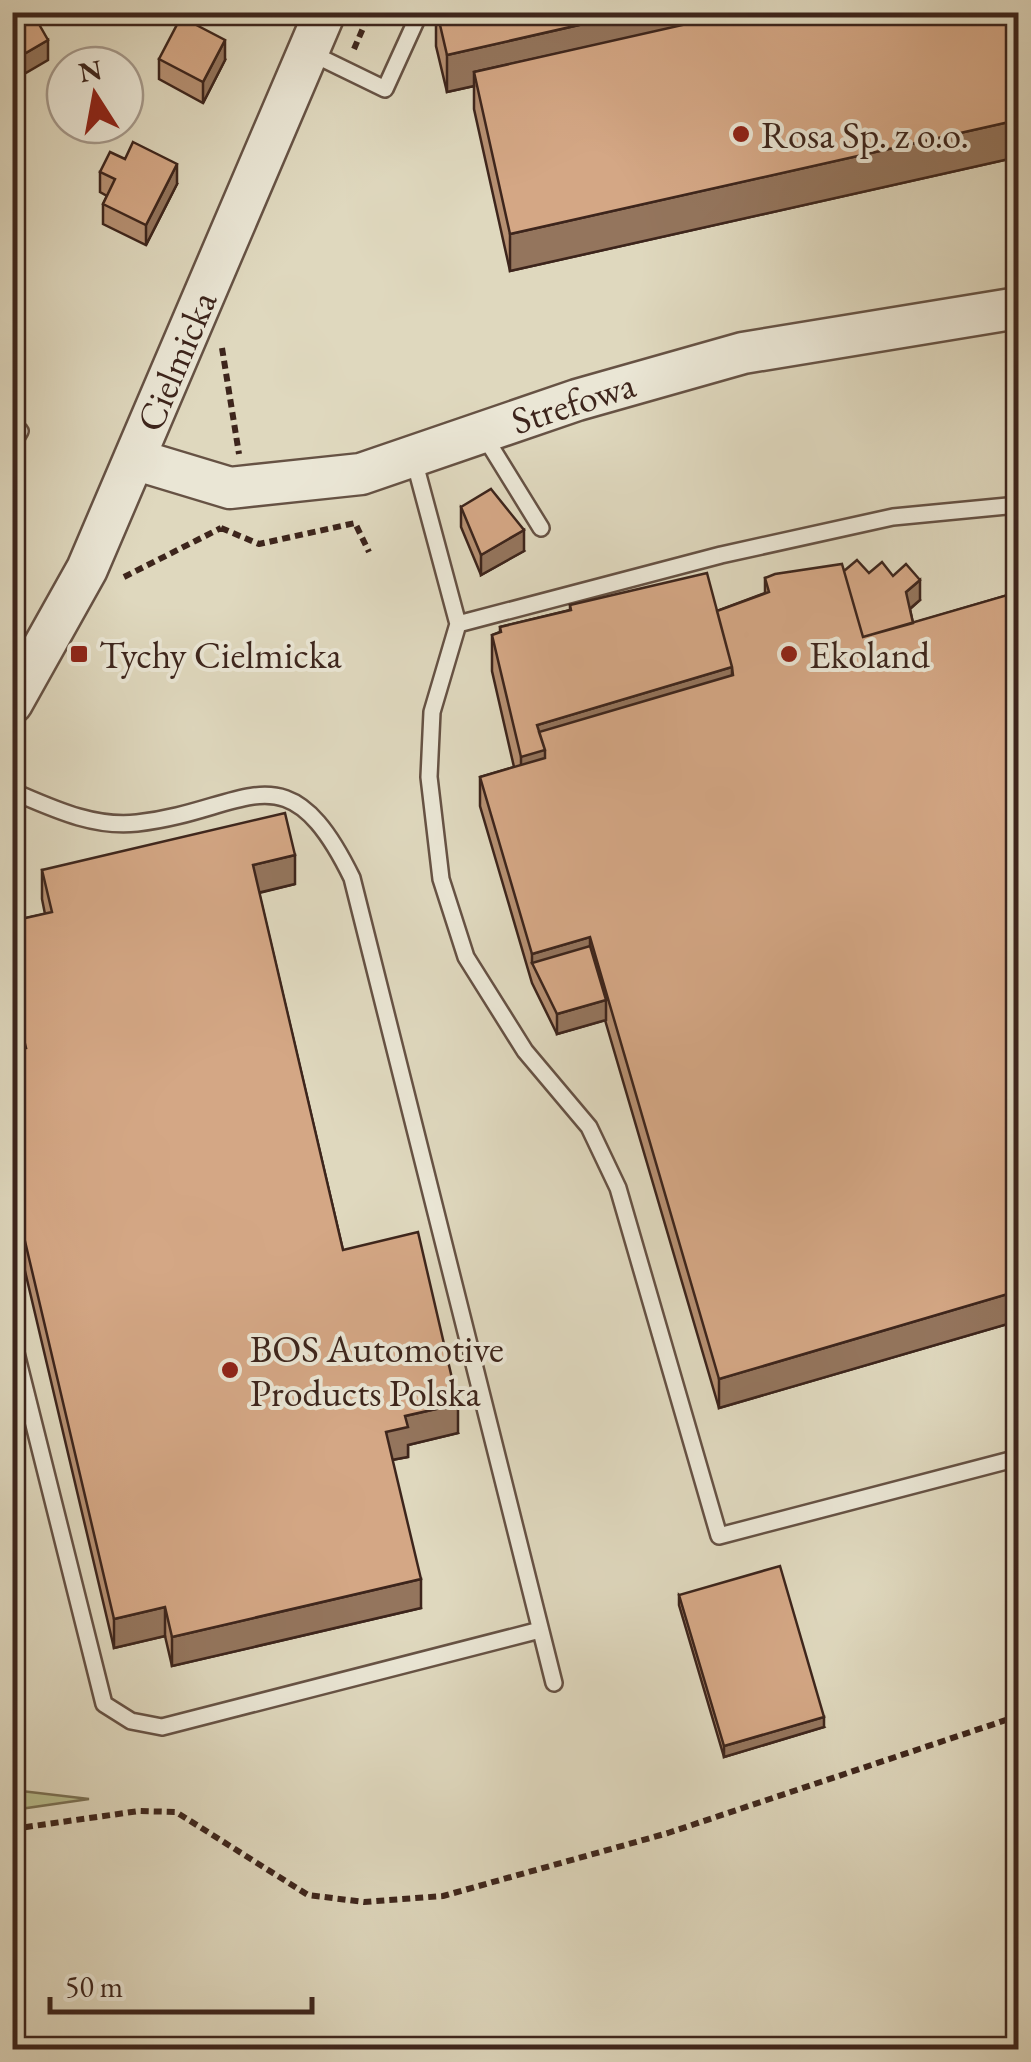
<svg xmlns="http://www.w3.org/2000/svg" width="1031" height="2062" font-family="'EB Garamond',serif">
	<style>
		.green { fill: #b8bd8d; stroke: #7a7154; stroke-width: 2.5 }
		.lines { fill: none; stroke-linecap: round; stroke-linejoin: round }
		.service-casing { stroke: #665244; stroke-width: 20 }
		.tertiary-casing { stroke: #665244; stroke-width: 45 }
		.path { stroke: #3d251c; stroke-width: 6; stroke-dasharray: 8 5; stroke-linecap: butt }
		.service { stroke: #eae6d5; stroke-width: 15 }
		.tertiary { stroke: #eae6d5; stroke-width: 40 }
		.wall { fill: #b69072; stroke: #3d251c; stroke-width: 2.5 }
		.shaded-wall { fill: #94755d; stroke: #3d251c; stroke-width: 2.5 }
		.building { fill: #d4a785; stroke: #3d251c; stroke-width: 2.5 }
		.poi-dot { fill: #8f2418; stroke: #eae6d5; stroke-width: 4 }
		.labels { text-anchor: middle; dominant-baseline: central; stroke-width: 8; stroke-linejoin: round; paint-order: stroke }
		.poi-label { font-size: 38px; fill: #3d251c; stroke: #eae6d5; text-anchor: start }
		.street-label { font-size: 38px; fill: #3d251c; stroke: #eae6d5 }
	</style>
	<rect width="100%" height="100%" fill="#dfd8be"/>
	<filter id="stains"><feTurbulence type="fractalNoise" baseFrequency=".002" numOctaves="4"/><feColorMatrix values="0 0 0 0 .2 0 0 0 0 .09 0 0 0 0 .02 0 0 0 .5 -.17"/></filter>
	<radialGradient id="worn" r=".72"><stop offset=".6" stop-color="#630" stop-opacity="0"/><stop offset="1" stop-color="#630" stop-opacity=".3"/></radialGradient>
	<!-- green -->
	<path class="green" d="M12 1790H13L89 1799 13 1810Z"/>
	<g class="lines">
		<defs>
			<path id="service" d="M311 53 385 89 420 12
				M12 427 20 431 12 445
				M483 434 541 528
				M414 460 458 624
				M1018 505 893 517 721 555 458 624 432 712 429 777 441 879 466 957 525 1051 589 1127 618 1188 719 1536 1018 1458
				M12 791C52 808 93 828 137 823 247 811 286 743 352 878L554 1683
				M12 1337 104 1704 131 1721 162 1727 540 1630"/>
			<path id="tertiary" d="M134 459 230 488 361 474 577 400 743 353 1018 308
				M12 703 87 569 325 12"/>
		</defs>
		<!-- service casing -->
		<use href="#service" class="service-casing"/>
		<!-- tertiary casing -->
		<use href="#tertiary" class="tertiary-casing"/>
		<!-- path -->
		<path class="path" d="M354 49 370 12
			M222 348 239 454
			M221 528 259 544 355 523 369 552
			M124 577 221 528
			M12 1829 139 1811 176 1812 308 1895 364 1902 443 1896 668 1833 1018 1716"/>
		<!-- service -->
		<use href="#service" class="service"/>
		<!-- tertiary -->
		<use href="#tertiary" class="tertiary"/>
	</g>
	<!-- wall -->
	<path class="wall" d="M436 12H1018V157L510 271 474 109V86L447 92 436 46Z
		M159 59 225 60 203 103 159 79Z
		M100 172 177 184 146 245 103 224V204L107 196 100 192Z
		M461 507 524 551 481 575 461 527Z
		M844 571 893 576 920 600 910 609 913 623 1018 592V1321L719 1408 605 1020 557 1034 532 983 480 806V777L514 767 492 671V635L500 632V627L570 610V605L717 611 765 593V578Z
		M42 870 295 884 259 893 343 1250 458 1433 408 1445V1457L392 1460 421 1608 172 1666 165 1636 114 1648 12 1216V1051L19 1049 12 1021V921L45 914 42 899Z
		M679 1595 824 1727 724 1757 679 1605Z"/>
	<!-- shaded-wall -->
	<path class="shaded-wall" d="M636 12H746L474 72V86L447 92V55Z
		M48 40V60L12 81V61Z
		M225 40V60L203 103V82Z
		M1018 120V157L510 271V234Z
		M177 164V184L146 245V225Z
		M20 272V293L12 309V289Z
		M524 530V551L481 575V555Z
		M920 580V600L906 612V592Z
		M732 667V704L521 794V757L537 725Z
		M295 855V884L253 894V865Z
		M590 937V966L532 963V954Z
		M606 1000V1020L557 1034V1014Z
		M1018 1291V1321L719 1408V1379Z
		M458 1404V1433L408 1445V1457L386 1461V1432L405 1416Z
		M421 1579V1608L172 1666V1637Z
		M165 1607V1636L114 1648V1619Z
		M824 1717V1727L724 1757V1746Z"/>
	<!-- building -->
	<path class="building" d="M27 12H32L48 40 12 61V21Z
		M437 12H636L447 55Z
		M740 12H1018V120L510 234 474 72Z
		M181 17 225 40 203 82 159 59Z
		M133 142 177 164 146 225 103 204 115 179 100 172 110 152 125 159Z
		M12 268 20 272 12 289Z
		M491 489 524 530 481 555 461 507Z
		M857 560 869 573 882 562 893 576 906 564 920 580 906 592 913 623 863 637 844 571Z
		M842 564 863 637 1018 592V1291L719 1379 590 937 532 954 480 777 545 758V750L539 732 733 675 732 667 717 611 769 592 765 578 775 574Z
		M707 573 732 667 537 725 545 750 521 757 492 635 501 632 500 627 571 610 570 605Z
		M285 813 295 855 253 865 343 1250 418 1232 458 1404 405 1416 408 1427 386 1432 421 1579 172 1637 165 1607 114 1619 12 1186V1051L26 1048 12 991V921L52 912 42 870Z
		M590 946 606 1000 557 1014 532 963Z
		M780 1566 824 1717 724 1746 679 1595Z"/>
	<!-- markers -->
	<g class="poi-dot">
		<circle cx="741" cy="134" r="10"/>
		<rect x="69" y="644" width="20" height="20" rx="5"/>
		<circle cx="789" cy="654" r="10"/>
		<circle cx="230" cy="1370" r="10"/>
	</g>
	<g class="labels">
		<!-- poi labels -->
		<g class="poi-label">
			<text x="761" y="134">Rosa Sp. z o.o.</text>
			<text x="99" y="654">Tychy Cielmicka</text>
			<text x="809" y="654">Ekoland</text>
			<text x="250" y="1348">BOS Automotive<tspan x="250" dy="44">Products Polska</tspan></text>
		</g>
		<!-- street labels -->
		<g class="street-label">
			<text transform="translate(176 361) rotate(-67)">Cielmicka</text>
			<text transform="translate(573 402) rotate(-18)">Strefowa</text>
		</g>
	</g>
	<!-- margin -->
	<rect width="1031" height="2062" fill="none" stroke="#dfd8be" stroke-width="50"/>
	<rect x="15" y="15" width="1001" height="2032" fill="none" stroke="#3d251c" stroke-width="5"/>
	<rect x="25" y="25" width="981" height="2012" fill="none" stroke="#3d251c" stroke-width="2.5"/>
	<!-- north arrow -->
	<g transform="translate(95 95) rotate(349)"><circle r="48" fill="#eae6d5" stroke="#a5998b" stroke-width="2.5"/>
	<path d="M0-8L18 38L0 25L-18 38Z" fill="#8f2418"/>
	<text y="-15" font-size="28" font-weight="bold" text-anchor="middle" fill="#3d251c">N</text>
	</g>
	<!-- scale -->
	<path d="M50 1997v15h262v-15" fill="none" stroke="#3d251c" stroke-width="5"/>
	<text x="65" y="1997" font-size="30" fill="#3d251c" stroke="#eae6d5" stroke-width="8" paint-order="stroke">50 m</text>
	<rect width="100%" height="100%" filter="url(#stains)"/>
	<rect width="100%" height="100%" fill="url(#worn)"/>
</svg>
